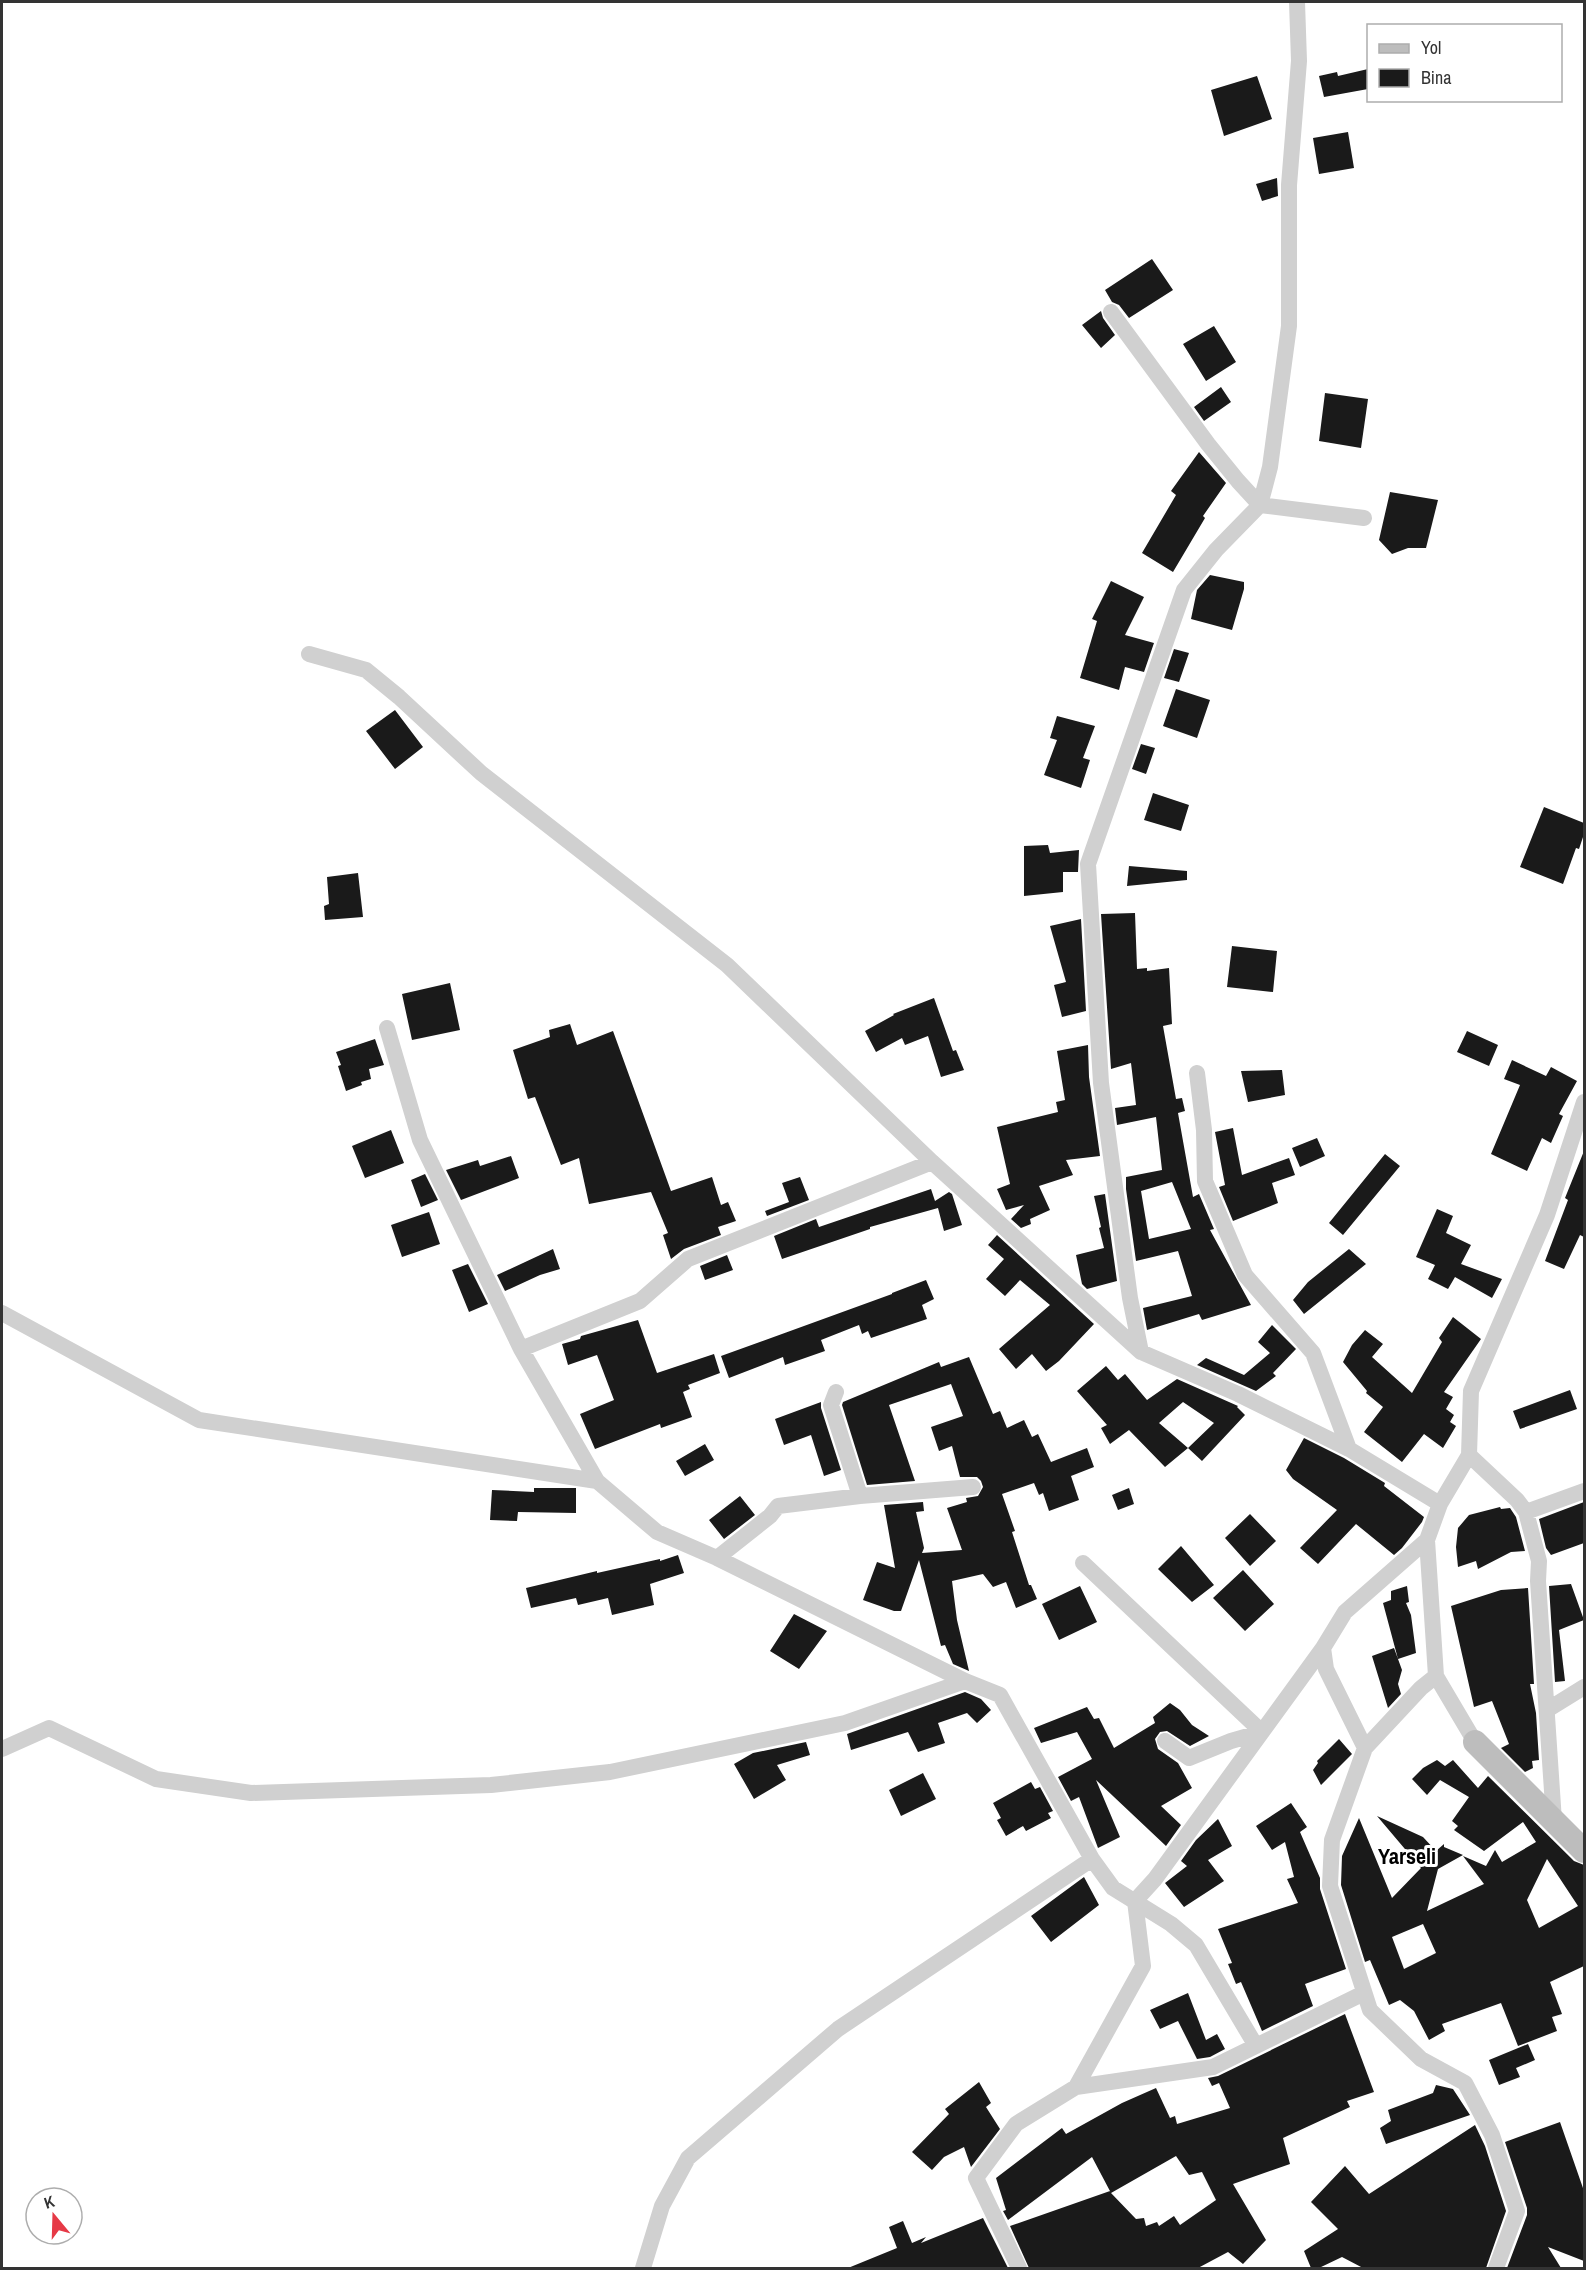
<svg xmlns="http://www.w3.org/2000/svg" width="1586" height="2270" font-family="'Archivo Narrow',sans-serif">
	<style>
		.building { fill: #1a1a1a; fill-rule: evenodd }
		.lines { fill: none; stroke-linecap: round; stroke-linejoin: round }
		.street { stroke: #d0d0d0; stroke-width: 16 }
		.secondary { stroke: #bdbdbd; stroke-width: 24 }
		.labels { text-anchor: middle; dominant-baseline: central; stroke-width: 6; stroke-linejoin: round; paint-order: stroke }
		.quarter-label { font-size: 22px; font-weight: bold; fill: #000; stroke: #fff }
	</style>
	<rect width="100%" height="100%" fill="#fff"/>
	<!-- building -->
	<path class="building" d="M1368 69V89L1324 97 1319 76 1337 72 1338 76Z
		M1257 76 1272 119 1224 136 1211 90Z
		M1348 132 1354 168 1319 174 1313 138Z
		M1277 178 1278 196 1262 201 1256 184Z
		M1152 259 1173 290 1129 318 1119 305 1112 302 1105 290Z
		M1101 311 1103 318 1115 335 1101 348 1082 325Z
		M1214 326 1236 362 1206 381 1183 344Z
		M1221 387 1231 402 1204 421 1194 407Z
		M1325 393 1368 399 1361 448 1319 441Z
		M1199 452 1226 483 1203 516 1205 518 1173 572 1142 553 1176 495 1171 491Z
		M1390 492 1438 500 1426 548H1408L1392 554 1379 540Z
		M1210 575 1244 582V589L1232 630 1191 619 1197 590Z
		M1111 581 1144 597 1125 635 1154 643 1144 672 1125 667 1119 690 1080 678 1097 621 1092 619Z
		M1174 649 1189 653 1179 682 1164 678Z
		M1176 689 1210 700 1197 738 1163 726Z
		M395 710 423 747 395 769 366 731Z
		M1057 716 1095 726 1083 758 1090 760 1081 788 1044 775 1057 740 1050 738Z
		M1141 744 1155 748 1146 774 1132 769Z
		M1153 793 1189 805 1181 831 1144 820Z
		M1544 807 1584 823V834L1579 849 1576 848 1563 884 1520 867Z
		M1048 845 1050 853 1079 850 1078 872H1063V892L1024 896V846Z
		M1129 866 1187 871V880L1127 886Z
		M358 873 363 917 325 920 324 906 329 904 327 877Z
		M1135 913 1137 969 1147 968V971L1169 968 1172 1024 1163 1026 1176 1099 1182 1098 1185 1111 1178 1113 1193 1197 1199 1194 1214 1229 1210 1230 1251 1305 1202 1320 1199 1314 1147 1330 1143 1308 1192 1296 1178 1251 1136 1261 1126 1189V1177L1162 1170 1156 1117 1117 1125 1115 1108 1136 1105 1131 1063 1111 1069 1101 914ZM1172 1182 1191 1229 1149 1239 1141 1191Z
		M1081 919 1086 1011 1062 1017 1054 985 1066 982 1050 926Z
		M1232 946 1277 951 1273 992 1227 987Z
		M450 983 460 1030 412 1040 402 994Z
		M934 998 953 1051 956 1050 964 1070 941 1077 928 1036 905 1045 902 1038 876 1052 865 1031 894 1015 893 1014Z
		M570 1024 577 1045 613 1031 671 1191 712 1177 721 1205 728 1202 736 1221 718 1227 721 1235 684 1249 671 1259 663 1235 668 1233 651 1192 589 1204 579 1158 561 1165 535 1097 528 1099 513 1050 550 1037 549 1030Z
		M1467 1031 1498 1045 1489 1066 1457 1052Z
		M375 1039 384 1065 369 1069 371 1079 361 1082 362 1085 346 1091 338 1066 341 1065 336 1052Z
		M1088 1045 1089 1077 1100 1156 1066 1160 1073 1175 1039 1186 1050 1210 1030 1219 1031 1224 1021 1228 1011 1219 1024 1205 1006 1210 997 1189 1010 1184 997 1127 1058 1112 1056 1102 1065 1100 1057 1051Z
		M1512 1060 1546 1076 1551 1067 1577 1081 1559 1114 1563 1116 1551 1143 1542 1138 1527 1171 1491 1154 1520 1085 1504 1079Z
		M1282 1070 1285 1095 1248 1102 1241 1071Z
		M1233 1128 1242 1175 1289 1158 1295 1175 1272 1183 1278 1203 1233 1221 1219 1187 1225 1185 1215 1132Z
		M391 1130 404 1163 365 1178 352 1146Z
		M1317 1138 1325 1156 1300 1167 1292 1148Z
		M1584 1151V1237L1580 1235 1564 1269 1545 1261 1568 1200 1565 1198Z
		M1385 1154 1400 1166 1343 1235 1329 1223Z
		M511 1156 519 1178 461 1200 446 1170 478 1160 480 1166Z
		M425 1174 438 1200 421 1207 411 1180Z
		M800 1177 809 1200 767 1216 765 1211 789 1202 782 1183Z
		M931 1189 935 1201 949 1192 952 1194 962 1225 944 1231 938 1208 870 1227V1229L782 1259 774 1236 816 1219 819 1227Z
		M1105 1194 1117 1281 1087 1289 1082 1284 1076 1255 1104 1248 1099 1228 1101 1227 1094 1196Z
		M1437 1209 1453 1216 1446 1233 1471 1245 1461 1264 1502 1279 1492 1298 1455 1277 1448 1289 1428 1279 1435 1265 1416 1257Z
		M429 1212 440 1244 402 1257 391 1225Z
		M997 1235 1094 1324 1059 1361 1046 1371 1032 1354 1016 1369 999 1349 1050 1305 1020 1280 1005 1296 986 1279 1004 1259 988 1245Z
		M553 1249 560 1269 540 1275 505 1291 497 1275Z
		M1349 1249 1366 1264 1304 1314 1293 1300 1308 1282Z
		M727 1255 733 1270 705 1280 700 1266Z
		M468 1264 488 1304 469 1312 452 1270Z
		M926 1280 934 1299 922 1305 927 1319 871 1338 868 1331 862 1334 859 1325 821 1340 825 1351 785 1365 783 1357 729 1378 721 1356 892 1294V1293Z
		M1453 1317 1481 1339 1444 1392 1453 1397 1446 1409 1454 1415 1450 1422 1456 1426 1443 1448 1424 1434 1402 1462 1364 1432 1383 1407 1366 1393 1367 1391 1343 1362 1352 1345 1365 1330 1383 1344 1372 1357 1412 1393 1442 1342 1439 1338Z
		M638 1320 657 1373 714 1354 720 1373 688 1385 690 1389 683 1392 692 1417 661 1428 660 1424 595 1449 580 1414 614 1400 597 1355 568 1365 562 1344 580 1339 581 1336Z
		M1272 1325 1296 1349 1273 1373 1276 1376 1256 1391 1197 1365 1206 1358 1244 1375 1270 1353 1258 1342Z
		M969 1357 993 1414 1000 1411 1007 1428 1024 1420 1032 1437 1038 1434 1051 1462 1087 1448 1094 1467 1071 1476 1079 1500 1049 1511 1043 1493 1039 1495 1034 1483 1002 1494 1015 1531 1012 1532 1029 1585H1031L1037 1599 1016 1608 1006 1582 993 1587 983 1574 952 1581 957 1620 969 1671 953 1664 945 1645 941 1646 919 1560 901 1611H894L863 1600 877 1562 895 1568 884 1505 923 1502 924 1511 916 1512 924 1548 922 1553 962 1550 947 1508 967 1502 966 1498 978 1496 983 1487 981 1481 977 1477H960L952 1446 939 1451 931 1427 963 1416 951 1384 889 1405 915 1481 867 1485 842 1405 843 1402 939 1362 941 1367Z
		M1106 1366 1118 1380 1125 1374 1147 1400 1177 1379 1238 1406 1237 1407 1245 1415 1202 1461 1188 1448 1165 1467 1129 1430 1110 1444 1101 1428 1107 1425 1077 1391ZM1183 1402 1214 1423 1188 1448 1159 1423Z
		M1570 1390 1577 1409 1520 1429 1513 1411Z
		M821 1402V1408L841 1470 824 1476 811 1435 784 1445 775 1419Z
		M1304 1438 1344 1458 1385 1483 1384 1486 1424 1517 1422 1522 1402 1548 1394 1555 1356 1524 1318 1564 1300 1548 1337 1510 1293 1479 1286 1470Z
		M705 1444 714 1460 685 1476 676 1461Z
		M534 1488H576V1513L518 1512 517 1521 490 1520 492 1490 534 1492Z
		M1129 1488 1134 1504 1118 1510 1112 1495Z
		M740 1496 755 1515 724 1539 709 1520Z
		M1584 1502V1543L1551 1555 1546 1548 1539 1519Z
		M1500 1507 1501 1509 1510 1508 1516 1517 1525 1551 1511 1552 1478 1569 1476 1561 1458 1567 1456 1547 1458 1528 1469 1515Z
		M1250 1514 1276 1541 1250 1566 1225 1538Z
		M1181 1546 1214 1585 1192 1602 1158 1569Z
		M678 1555 684 1573 650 1584 654 1605 612 1615 608 1598 578 1605 576 1598 531 1608 526 1588 597 1571V1573L660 1559V1561Z
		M1243 1570 1274 1604 1245 1631 1213 1598Z
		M1571 1584 1584 1620 1559 1630 1565 1681 1555 1682 1549 1586Z
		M1080 1586 1097 1622 1059 1640 1042 1604Z
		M1407 1586 1409 1602 1406 1603 1411 1615 1416 1653 1398 1659 1383 1603 1391 1600V1591Z
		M1528 1588 1534 1684H1530L1536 1713 1539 1760 1532 1761 1533 1768 1525 1772 1501 1748 1509 1744 1492 1701 1474 1707 1451 1606 1501 1590Z
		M794 1614 827 1631 799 1669 770 1651Z
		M1394 1648 1402 1670 1398 1684 1401 1694 1388 1708 1372 1656Z
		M965 1692 981 1699 991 1710 977 1723 967 1713 938 1723 945 1743 918 1752 908 1732 851 1750 847 1734Z
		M1170 1703 1180 1710 1192 1725 1209 1736 1190 1746 1167 1731 1160 1732 1155 1739 1158 1749 1178 1763 1192 1788 1161 1806 1181 1825 1166 1846 1096 1780 1120 1837 1098 1848 1079 1797 1071 1801 1058 1777 1092 1759 1077 1732 1041 1743 1034 1728 1087 1707 1094 1719 1099 1718 1114 1748 1155 1723 1153 1717Z
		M1339 1739 1352 1754 1321 1785 1313 1770 1318 1763 1317 1761Z
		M806 1742 810 1755 777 1765 786 1780 754 1799 734 1764 753 1753Z
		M1437 1760 1445 1766 1453 1760 1478 1788 1488 1776 1574 1861 1584 1865V1966L1550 1982 1562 2014 1552 2017 1557 2031 1518 2046 1501 2003 1442 2024 1445 2031 1429 2040 1414 2011 1400 2000 1389 2005 1370 1960 1365 1962 1341 1885 1342 1856 1359 1818 1392 1898 1421 1868 1377 1816 1423 1837 1436 1851 1444 1844V1847L1463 1855 1438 1869 1427 1911 1484 1884 1463 1856 1486 1866 1495 1850 1502 1862 1536 1842 1523 1822 1484 1851 1454 1830 1458 1826 1452 1821 1469 1797 1440 1780 1427 1795 1412 1779 1423 1768ZM1547 1859 1578 1906 1539 1928 1527 1900ZM1423 1924 1436 1953 1404 1969 1392 1937Z
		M923 1773 936 1799 901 1816 889 1790Z
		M1031 1782 1035 1789 1040 1787 1053 1811 1048 1813 1051 1818 1026 1831 1023 1826 1006 1836 997 1820 1001 1818 993 1803Z
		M1291 1803 1307 1827 1300 1832 1320 1878V1889L1346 1969 1305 1984 1313 2006 1262 2031 1241 1982 1236 1984 1228 1964 1232 1963 1218 1929 1298 1903 1287 1879 1294 1877 1285 1842 1272 1850 1256 1826Z
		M1218 1819 1232 1846 1208 1860 1224 1881 1184 1907 1165 1883 1187 1866 1181 1861 1196 1840Z
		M1084 1877 1099 1905 1051 1942 1031 1916Z
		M1188 1993 1206 2040 1217 2034 1225 2049 1210 2057 1197 2059 1178 2021 1160 2029 1150 2010Z
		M1345 2014 1374 2092 1347 2101 1350 2107 1283 2138 1290 2164 1233 2184 1266 2240 1243 2264 1228 2252 1198 2268H1029L1010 2226 1110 2191 1111 2193 1092 2157 1008 2220 1003 2211 1006 2210 996 2178 1062 2128 1066 2134 1122 2103 1156 2088 1170 2118 1175 2116 1177 2124 1230 2108 1219 2083 1212 2086 1208 2078 1218 2076ZM1176 2156 1189 2175 1202 2172 1216 2200 1180 2225 1174 2216 1159 2226 1157 2222 1146 2226 1144 2218 1136 2219 1111 2193Z
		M1528 2044 1535 2060 1516 2068 1520 2077 1499 2085 1489 2060Z
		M979 2082 991 2103 986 2107 1000 2129 971 2167 964 2147 944 2157 932 2170 912 2152 949 2114 945 2109Z
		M1436 2085 1453 2089 1470 2115 1386 2144 1380 2128 1391 2121 1388 2110 1433 2093Z
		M1560 2122 1584 2191V2261L1548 2247 1561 2268H1507L1527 2215V2208L1505 2142Z
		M1475 2125 1485 2146 1506 2211 1486 2268H1363L1342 2257 1319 2268H1311L1304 2251 1338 2229 1311 2202 1345 2166 1369 2194Z
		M983 2218 1008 2268H848L897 2248 889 2227 903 2221 912 2243 926 2237 921 2243Z"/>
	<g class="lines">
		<!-- street -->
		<path class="street" d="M1111 312 1208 444 1238 481 1260 505 1364 518
			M309 654 366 670 399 697 481 773 727 965 932 1162 1141 1352 1238 1394 1349 1449 1440 1504
			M387 1028 420 1140 521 1349 597 1481 657 1532 717 1558 965 1681 1000 1695 1092 1859 1113 1888 1171 1924 1196 1945 1256 2046
			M1197 1073 1204 1130 1205 1181 1245 1275 1313 1353 1349 1449
			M2 1313 199 1420 597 1481
			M521 1349 640 1301 688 1259 932 1162
			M1141 1352 1130 1298 1101 1083 1088 864 1184 590 1216 550 1260 505 1270 467 1289 326V185L1299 61 1297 2
			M836 1392 831 1405 860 1496
			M1469 1455 1517 1500 1526 1512 1539 1561 1538 1581 1554 1821
			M1526 1512 1584 1491
			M717 1558 770 1516 778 1506 860 1496 973 1487
			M1083 1563 1262 1732
			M1323 1648 1326 1669 1365 1748
			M1436 1676 1421 1688 1365 1748 1332 1840 1330 1886 1370 2010 1421 2059 1465 2083 1492 2135 1517 2211 1496 2268
			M1547 1710 1584 1687
			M1165 1741 1189 1758 1231 1741 1262 1732
			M1475 1742 1436 1676 1427 1540 1440 1504 1469 1455 1471 1391 1547 1215 1584 1102
			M2 1749 49 1728 156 1779 251 1793 491 1785 610 1772 845 1723 965 1681
			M1076 2087 1213 2067 1364 1993
			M643 2268 662 2206 688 2158 838 2029 1092 1859
			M1019 2268 976 2178 1016 2124 1076 2087 1143 1966 1135 1901 1155 1879 1323 1648 1345 1612 1427 1540"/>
		<!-- secondary -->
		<path class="secondary" d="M1475 1742 1584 1851"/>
	</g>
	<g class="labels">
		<!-- quarter labels -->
		<g class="quarter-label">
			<text x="1407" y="1856">Yarseli</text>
		</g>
	</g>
	<!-- border -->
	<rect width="1586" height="2270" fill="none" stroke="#333333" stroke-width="6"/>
	<!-- legend -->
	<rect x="1367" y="24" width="195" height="78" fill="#ffffff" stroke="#adadad" stroke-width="1.5"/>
	<rect x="1379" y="44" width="30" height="9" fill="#bdbdbd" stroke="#adadad" stroke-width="1.5"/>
	<text x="1421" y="54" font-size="18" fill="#333333">Yol</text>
	<rect x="1379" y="69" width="30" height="18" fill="#1a1a1a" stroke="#adadad" stroke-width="1.5"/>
	<text x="1421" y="84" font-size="18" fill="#333333">Bina</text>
	<!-- north arrow -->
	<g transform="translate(54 2216) rotate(341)"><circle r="28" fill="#ffffff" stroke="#adadad" stroke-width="1.5"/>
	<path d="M0-4.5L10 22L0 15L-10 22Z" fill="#e63946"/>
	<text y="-9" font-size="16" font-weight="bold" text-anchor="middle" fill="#333333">K</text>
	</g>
</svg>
